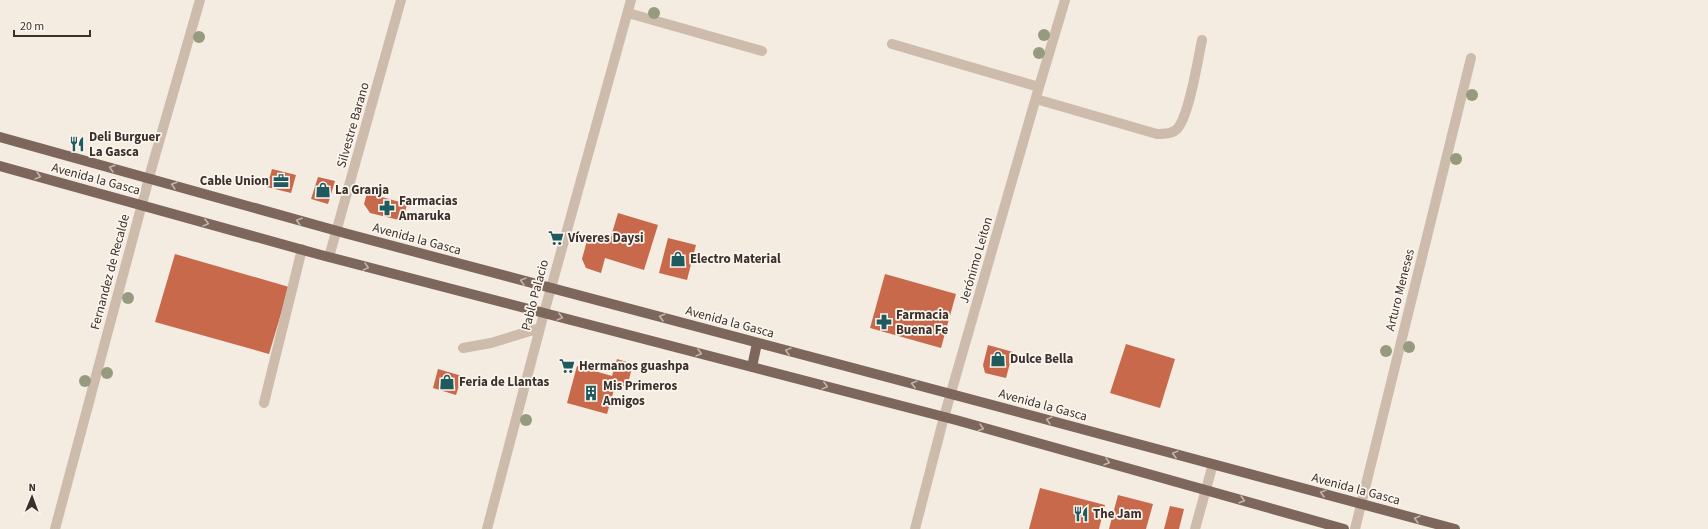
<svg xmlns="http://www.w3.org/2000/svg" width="1708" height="529" font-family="'Source Sans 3',sans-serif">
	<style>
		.building { fill: #c8694b }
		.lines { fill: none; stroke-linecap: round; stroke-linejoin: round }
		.minor { stroke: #cdbbac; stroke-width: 10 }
		.major { stroke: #7d675c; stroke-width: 10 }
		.tree { fill: #969b7f }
		.oneway { stroke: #c2b5ac }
		.labels { text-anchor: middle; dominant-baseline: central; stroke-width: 3.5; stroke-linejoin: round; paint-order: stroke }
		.street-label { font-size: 13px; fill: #3b302b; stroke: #fbf5ee }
		.poi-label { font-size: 13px; font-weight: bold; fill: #3b302b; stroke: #fbf5ee; text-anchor: start }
	</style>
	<rect width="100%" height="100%" fill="#f4ebe1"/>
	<!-- building -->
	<path class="building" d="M272 169 296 175 291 193 267 187Z
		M318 177 335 181 328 204 311 199Z
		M367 193 407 204 403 221 370 213 364 204Z
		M618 213 658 225 644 270 605 258 601 273 586 268 582 259 588 237 609 243Z
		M668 238 696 245 687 280 659 273Z
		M175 254 289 287 269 354 155 322Z
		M885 274 956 294 941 348 870 328Z
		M1126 344 1175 359 1160 408 1110 393Z
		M988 345 1013 352 1006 378 985 373 983 365Z
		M617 359 633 364 627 387 616 383 607 414 567 403 577 366 612 376Z
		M438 369 462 376 456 395 433 388Z
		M1040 488 1105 505 1099 529H1029Z
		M1118 495 1153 504 1146 529H1109Z
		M1170 506 1184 509 1179 529H1164Z"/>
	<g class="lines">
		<!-- minor -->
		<path class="minor" d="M628 13 762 51
			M892 44 1039 87
			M1036 99 1157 134C1164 134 1172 134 1177 129 1189 117 1198 59 1202 40
			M329 257 401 0
			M463 348 491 343 540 328
			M264 403 302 249
			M55 529 153 163 200 0
			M487 529 544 313 631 0
			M915 529 944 417 1039 87 1065 0
			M1195 529 1213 464
			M1355 529 1471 58"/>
		<!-- major -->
		<path class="major" d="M0 137 348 234 951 394 1455 529
			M0 166 321 255 956 420 1344 529
			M752 367 757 343"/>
	</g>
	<!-- trees -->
	<g class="tree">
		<circle cx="654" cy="13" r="6"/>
		<circle cx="1044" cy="35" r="6"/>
		<circle cx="199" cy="37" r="6"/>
		<circle cx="1039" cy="53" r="6"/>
		<circle cx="1472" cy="95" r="6"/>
		<circle cx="1456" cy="159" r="6"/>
		<circle cx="128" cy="298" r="6"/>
		<circle cx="1409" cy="347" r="6"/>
		<circle cx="1386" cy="351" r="6"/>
		<circle cx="107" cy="373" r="6"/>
		<circle cx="85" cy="381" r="6"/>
		<circle cx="526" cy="420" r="6"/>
	</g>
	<!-- one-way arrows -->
	<defs><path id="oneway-chevron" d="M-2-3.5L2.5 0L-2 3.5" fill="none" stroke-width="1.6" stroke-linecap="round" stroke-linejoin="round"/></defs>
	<g class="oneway">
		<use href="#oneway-chevron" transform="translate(112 168) rotate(-164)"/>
		<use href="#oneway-chevron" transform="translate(38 176) rotate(15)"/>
		<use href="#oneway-chevron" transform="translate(174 185) rotate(-164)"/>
		<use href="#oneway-chevron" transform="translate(299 221) rotate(-164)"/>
		<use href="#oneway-chevron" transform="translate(206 223) rotate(15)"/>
		<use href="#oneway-chevron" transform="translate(366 267) rotate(15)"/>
		<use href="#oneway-chevron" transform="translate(523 281) rotate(-165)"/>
		<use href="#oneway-chevron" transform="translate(560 317) rotate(15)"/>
		<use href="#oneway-chevron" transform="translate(662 317) rotate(-165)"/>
		<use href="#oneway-chevron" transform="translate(788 351) rotate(-165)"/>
		<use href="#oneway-chevron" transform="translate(699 353) rotate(15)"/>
		<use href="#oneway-chevron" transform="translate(914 384) rotate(-165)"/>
		<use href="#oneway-chevron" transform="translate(825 386) rotate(15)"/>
		<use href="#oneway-chevron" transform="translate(1049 420) rotate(-165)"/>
		<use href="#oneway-chevron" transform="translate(981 428) rotate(16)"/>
		<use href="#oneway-chevron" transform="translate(1175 454) rotate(-165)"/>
		<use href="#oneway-chevron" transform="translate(1107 462) rotate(16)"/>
		<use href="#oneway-chevron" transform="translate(1323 493) rotate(-165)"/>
		<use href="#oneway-chevron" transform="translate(1242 500) rotate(16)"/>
		<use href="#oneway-chevron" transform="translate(1417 519) rotate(-165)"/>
	</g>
	<!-- icons -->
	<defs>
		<symbol id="restaurant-bare" viewBox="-9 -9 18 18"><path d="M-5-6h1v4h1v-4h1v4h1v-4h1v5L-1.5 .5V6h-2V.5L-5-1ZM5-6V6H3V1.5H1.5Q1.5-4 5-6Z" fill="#1f5a5e" stroke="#fbf5ee" stroke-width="2.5" paint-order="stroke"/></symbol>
		<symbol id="office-bare" viewBox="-9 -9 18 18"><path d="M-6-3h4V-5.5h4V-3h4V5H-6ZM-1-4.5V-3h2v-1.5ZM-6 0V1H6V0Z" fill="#1f5a5e" stroke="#fbf5ee" stroke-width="2.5" paint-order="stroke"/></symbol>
		<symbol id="shop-bare" viewBox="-9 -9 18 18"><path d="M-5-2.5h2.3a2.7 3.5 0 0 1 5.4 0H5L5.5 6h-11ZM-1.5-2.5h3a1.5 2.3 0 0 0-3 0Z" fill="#1f5a5e" stroke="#fbf5ee" stroke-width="2.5" paint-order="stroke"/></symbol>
		<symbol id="pharmacy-bare" viewBox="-9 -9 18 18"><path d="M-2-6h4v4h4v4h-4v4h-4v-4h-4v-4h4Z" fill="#1f5a5e" stroke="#fbf5ee" stroke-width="2.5" paint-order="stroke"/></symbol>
		<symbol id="supermarket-bare" viewBox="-9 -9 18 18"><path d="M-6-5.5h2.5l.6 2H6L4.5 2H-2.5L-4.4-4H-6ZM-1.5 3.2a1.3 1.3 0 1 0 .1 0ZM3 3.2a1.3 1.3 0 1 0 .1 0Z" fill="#1f5a5e" stroke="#fbf5ee" stroke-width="2.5" paint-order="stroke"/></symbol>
		<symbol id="building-bare" viewBox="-9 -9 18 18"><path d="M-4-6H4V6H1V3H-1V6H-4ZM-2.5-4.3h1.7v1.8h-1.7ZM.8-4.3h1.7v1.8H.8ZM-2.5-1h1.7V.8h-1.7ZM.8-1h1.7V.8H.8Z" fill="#1f5a5e" stroke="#fbf5ee" stroke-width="2.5" paint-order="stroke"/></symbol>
	</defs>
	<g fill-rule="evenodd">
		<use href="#restaurant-bare" x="66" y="133" width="22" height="22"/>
		<use href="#office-bare" x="270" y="170" width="22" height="22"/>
		<use href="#shop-bare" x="312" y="179" width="22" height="22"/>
		<use href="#pharmacy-bare" x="376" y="197" width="22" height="22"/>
		<use href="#supermarket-bare" x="545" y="227" width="22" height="22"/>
		<use href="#shop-bare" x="667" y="248" width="22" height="22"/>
		<use href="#pharmacy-bare" x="873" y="311" width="22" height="22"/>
		<use href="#shop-bare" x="987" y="348" width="22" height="22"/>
		<use href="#supermarket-bare" x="556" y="355" width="22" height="22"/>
		<use href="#shop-bare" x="436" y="371" width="22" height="22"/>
		<use href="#building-bare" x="580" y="382" width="22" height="22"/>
		<use href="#restaurant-bare" x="1070" y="503" width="22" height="22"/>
	</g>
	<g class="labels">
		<!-- street labels -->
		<g class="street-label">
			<text transform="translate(353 125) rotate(-74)">Silvestre Barano</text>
			<text transform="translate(96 179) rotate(15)">Avenida la Gasca</text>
			<text transform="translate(417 239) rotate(15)">Avenida la Gasca</text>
			<text transform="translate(976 260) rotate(-74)">Jerónimo Leiton</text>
			<text transform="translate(110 272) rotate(-75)">Fernandez de Recalde</text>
			<text transform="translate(1400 290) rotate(-76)">Arturo Meneses</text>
			<text transform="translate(535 295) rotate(-75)">Pablo Palacio</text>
			<text transform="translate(730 322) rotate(15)">Avenida la Gasca</text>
			<text transform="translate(1043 405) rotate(15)">Avenida la Gasca</text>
			<text transform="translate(1356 489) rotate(15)">Avenida la Gasca</text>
		</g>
		<!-- poi labels -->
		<g class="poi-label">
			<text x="89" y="137">Deli Burguer<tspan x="89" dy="15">La Gasca</tspan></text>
			<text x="269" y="181" text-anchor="end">Cable Union</text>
			<text x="335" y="190">La Granja</text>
			<text x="399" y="201">Farmacias<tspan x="399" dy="15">Amaruka</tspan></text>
			<text x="568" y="238">Víveres Daysi</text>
			<text x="690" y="259">Electro Material</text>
			<text x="896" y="315">Farmacia<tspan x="896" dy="15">Buena Fe</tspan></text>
			<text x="1010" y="359">Dulce Bella</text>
			<text x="579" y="366">Hermanos guashpa</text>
			<text x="459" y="382">Feria de Llantas</text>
			<text x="603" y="386">Mis Primeros<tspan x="603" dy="15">Amigos</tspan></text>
			<text x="1093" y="514">The Jam</text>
		</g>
	</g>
	<!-- north arrow -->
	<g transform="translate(32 497) rotate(1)" stroke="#fbf5ee" stroke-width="3" paint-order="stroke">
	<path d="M0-3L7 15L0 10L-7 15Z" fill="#3b302b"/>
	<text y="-6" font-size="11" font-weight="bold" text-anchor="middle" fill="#3b302b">N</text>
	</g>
	<!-- scale -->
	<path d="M14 30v6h76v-6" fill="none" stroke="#3b302b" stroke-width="2"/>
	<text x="20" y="30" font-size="12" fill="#3b302b" stroke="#fbf5ee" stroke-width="3" paint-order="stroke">20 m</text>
</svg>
